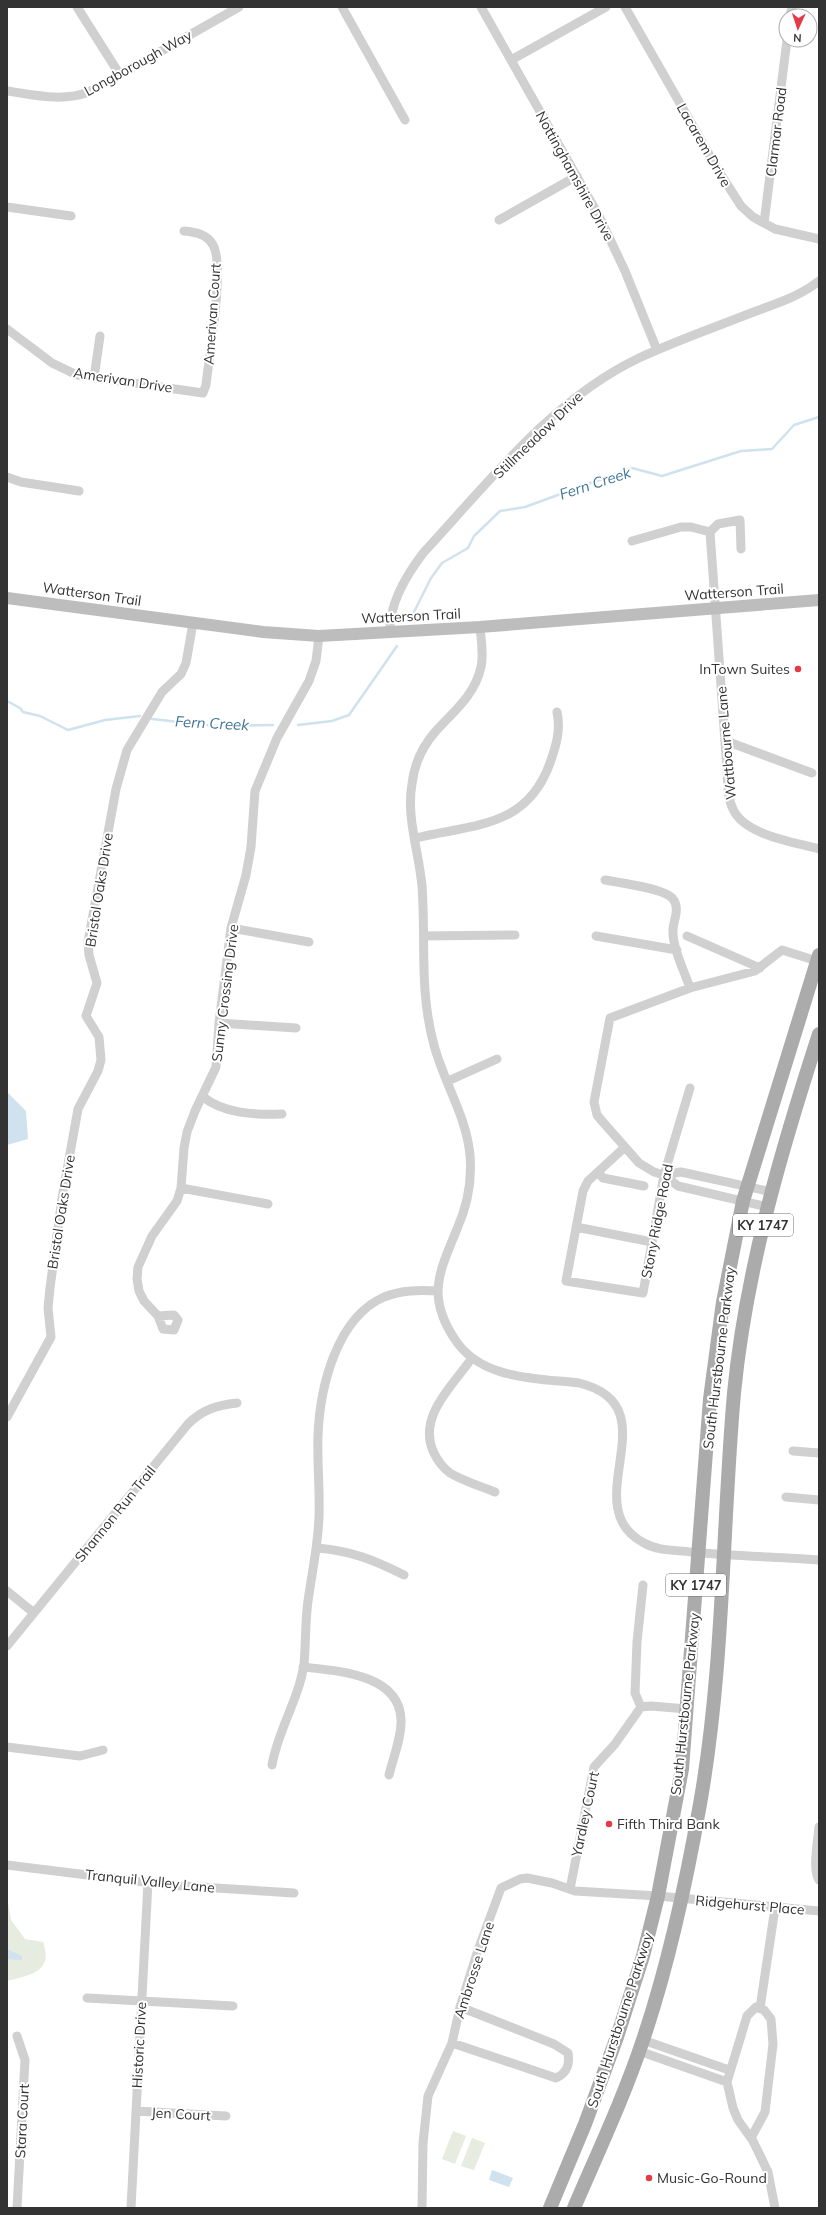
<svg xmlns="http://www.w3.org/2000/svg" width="826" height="2215" font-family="Mulish,sans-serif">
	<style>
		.green { fill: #e6ecdf }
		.water { fill: #cfe2ee }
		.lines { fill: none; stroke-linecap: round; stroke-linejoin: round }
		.stream { stroke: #cfe2ee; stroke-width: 2.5 }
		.minor { stroke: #d0d0d0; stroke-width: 9 }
		.secondary { stroke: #bdbdbd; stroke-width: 12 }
		.primary { stroke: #ababab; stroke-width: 14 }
		.poi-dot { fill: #e63946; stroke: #fff; stroke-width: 1.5 }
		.labels { text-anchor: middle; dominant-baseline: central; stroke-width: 4; stroke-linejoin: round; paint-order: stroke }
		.shield { fill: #fff; stroke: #707070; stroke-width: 1 }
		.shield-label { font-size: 13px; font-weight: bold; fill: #333 }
		.street-label { font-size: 14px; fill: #333; stroke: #fff }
		.poi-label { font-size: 14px; fill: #333; stroke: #fff; text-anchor: start }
		.water-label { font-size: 15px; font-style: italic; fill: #3f7597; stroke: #fff }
	</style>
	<rect width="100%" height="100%" fill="#fff"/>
	<!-- green -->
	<path class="green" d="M7 1897 11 1920 25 1939 43 1942C54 1972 30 1975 7 1981Z
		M453 2131 466 2136 455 2164 442 2159Z
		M472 2138 485 2143 474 2170 461 2166Z"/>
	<!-- water -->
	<path class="water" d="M7 1092 26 1111 28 1139 7 1145Z
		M7 1949 22 1956V1960L7 1959Z
		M492 2170 513 2178 509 2187 489 2180Z"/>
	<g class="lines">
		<!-- stream -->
		<path class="stream" d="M411 618 431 578 442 563 468 548 474 536 500 511 525 507 632 468 662 476 741 451 772 449 794 425 819 417
			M7 701 20 708 23 712 40 716 68 730 105 720 140 716
			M152 719 215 726 273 725
			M298 725 332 721 349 715 397 646"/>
		<!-- minor -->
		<path class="minor" d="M77 7 120 75
			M342 7 405 120
			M481 7 599 216 625 271 657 350
			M625 7 718 170 741 206 753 217 775 229 819 239
			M790 16 792 7
			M511 60 606 7
			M7 91C35 95 62 102 89 92L239 7
			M7 207 71 216
			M499 220 577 176
			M764 223 787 40
			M7 329 52 363 77 375 203 393 206 385C209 357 225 265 213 245 207 234 195 232 184 231
			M94 378 100 336
			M7 477 21 482 79 491
			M710 532 727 770C728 782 727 798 733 809 744 835 794 842 819 849
			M632 541 681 527H691L710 532 718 524 740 520 741 549
			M480 627C481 640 484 654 481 667 475 695 453 712 435 732 423 746 414 765 412 784 406 817 419 852 422 886 426 941 419 991 434 1045 444 1083 466 1115 470 1155 472 1180 467 1207 457 1229 440 1271 426 1295 454 1338 480 1380 536 1378 579 1383 674 1406 573 1506 644 1543 658 1551 675 1550 691 1552 734 1556 776 1557 819 1560
			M390 632C389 603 407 574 424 552 489 482 551 400 639 358 675 341 713 328 751 313 774 304 799 297 819 281
			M726 741 812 773
			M416 838C474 824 527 828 550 763 556 746 561 730 557 712
			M605 880C620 883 665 888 673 899 680 908 674 919 673 929 672 948 684 970 690 988
			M231 928 309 942
			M424 936 515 935
			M596 936 677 950
			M687 936 760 968
			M219 1023 296 1028
			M448 1081 497 1059
			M202 1096C223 1114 256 1115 282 1114
			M625 1147 588 1181 583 1191 566 1281 643 1293 664 1175 690 1088
			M598 1172 603 1178 644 1186
			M664 1175 678 1186 768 1207
			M181 1188 268 1204
			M772 1192 681 1172 664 1175 654 1172 639 1163 602 1121 597 1115 594 1102 610 1018 690 988 755 971 782 950 817 961
			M576 1227 652 1242
			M158 1316 174 1315 178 1320 174 1330 163 1329 158 1316 144 1301 139 1291 137 1279 138 1267 152 1236 177 1201 181 1188 184 1148 187 1132 195 1111 216 1067 219 1023 231 928 246 875 251 847 255 791 277 738 309 681 316 661 319 636
			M472 1358C453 1385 418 1416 433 1451 437 1460 442 1467 450 1473 463 1481 480 1486 495 1492
			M7 1417 51 1337 48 1308 50 1288 62 1198 78 1109 98 1071 101 1060 99 1037 86 1016 97 983 89 955 88 942 116 789 127 750 162 692 181 674 186 663 193 623
			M793 1451 819 1453
			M786 1497 819 1500
			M318 1548C352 1551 374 1560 404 1575
			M7 1591 34 1613
			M7 1646 188 1424C202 1410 217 1405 237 1403
			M303 1667C338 1671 399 1674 401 1719 402 1737 393 1758 389 1775
			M641 1707 635 1693 637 1642 643 1585
			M7 1747 80 1756 103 1750
			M272 1765C278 1730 299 1699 304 1664 306 1643 305 1622 308 1601 312 1572 318 1546 319 1517 320 1490 317 1462 318 1435 320 1388 336 1318 384 1297 402 1290 419 1290 438 1291
			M819 1827C818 1840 812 1870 819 1880
			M7 1865 168 1885 294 1893
			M570 1889 594 1767 615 1744 641 1707 651 1706 687 1709
			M87 1998 233 2006
			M760 2008 775 1908
			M643 2040 729 2070
			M452 2043 556 2078C567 2073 570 2065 568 2053L554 2044 460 2007
			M639 2051 727 2082
			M136 2111 226 2116
			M751 2138 765 2112 773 2044 771 2019 764 2010 756 2007 747 2016 727 2082 733 2108 738 2120 753 2141 768 2172 775 2208
			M17 2208 25 2060 17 2036
			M131 2208 148 1882
			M422 2208 423 2143 428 2096 452 2043 460 2007 478 1950 501 1888 520 1879 527 1878 552 1883 575 1891 658 1896 819 1911"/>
		<!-- secondary -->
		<path class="secondary" d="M7 598 263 632 319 636 480 627 819 600"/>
		<!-- primary -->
		<path class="primary" d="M550 2208 585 2124 617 2037 643 1956 658 1896 682 1769 710 1399 723 1302 743 1201 819 955
			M574 2208C598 2152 624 2097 643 2040 669 1963 686 1884 700 1804 724 1669 722 1530 734 1393 746 1270 781 1151 819 1034"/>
	</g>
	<!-- markers -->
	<g class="poi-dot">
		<circle cx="798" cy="669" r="4"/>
		<circle cx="609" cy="1824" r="4"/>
		<circle cx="649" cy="2178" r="4"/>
	</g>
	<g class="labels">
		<!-- shield labels -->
		<g class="shield">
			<rect x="733" y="1214" width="60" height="22" rx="3"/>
			<rect x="666" y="1574" width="60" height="22" rx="3"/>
		</g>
		<g class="shield-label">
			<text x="763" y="1225">KY 1747</text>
			<text x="696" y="1585">KY 1747</text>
		</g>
		<!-- street labels -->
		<g class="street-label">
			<text transform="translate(138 63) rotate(-29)">Longborough Way</text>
			<text transform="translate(776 132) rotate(-83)">Clarmar Road</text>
			<text transform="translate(704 145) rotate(60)">Lacarem Drive</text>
			<text transform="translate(575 176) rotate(61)">Nottinghamshire Drive</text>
			<text transform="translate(212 314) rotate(-86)">Amerivan Court</text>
			<text transform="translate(123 380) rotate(9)">Amerivan Drive</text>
			<text transform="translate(538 435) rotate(-44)">Stillmeadow Drive</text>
			<text transform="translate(734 592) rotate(-4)">Watterson Trail</text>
			<text transform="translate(92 594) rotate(8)">Watterson Trail</text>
			<text transform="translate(411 616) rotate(-3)">Watterson Trail</text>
			<text transform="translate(726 743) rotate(-95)">Wattbourne Lane</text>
			<text transform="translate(99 890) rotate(-81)">Bristol Oaks Drive</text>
			<text transform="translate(225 993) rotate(-83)">Sunny Crossing Drive</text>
			<text transform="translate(61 1212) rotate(-81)">Bristol Oaks Drive</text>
			<text transform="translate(657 1221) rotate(-79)">Stony Ridge Road</text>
			<text transform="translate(719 1358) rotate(-83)">South Hurstbourne Parkway</text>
			<text transform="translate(115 1514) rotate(-51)">Shannon Run Trail</text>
			<text transform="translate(685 1704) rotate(-84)">South Hurstbourne Parkway</text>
			<text transform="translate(585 1814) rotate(-78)">Yardley Court</text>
			<text transform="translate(150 1881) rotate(6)">Tranquil Valley Lane</text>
			<text transform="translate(750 1905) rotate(5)">Ridgehurst Place</text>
			<text transform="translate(474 1970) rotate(-72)">Ambrosse Lane</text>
			<text transform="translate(620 2020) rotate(-72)">South Hurstbourne Parkway</text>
			<text transform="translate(139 2045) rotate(-87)">Historic Drive</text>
			<text transform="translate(181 2114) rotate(3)">Jen Court</text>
			<text transform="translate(22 2121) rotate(-87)">Stara Court</text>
		</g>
		<!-- poi labels -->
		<g class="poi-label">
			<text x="790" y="669" text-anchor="end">InTown Suites</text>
			<text x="617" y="1824">Fifth Third Bank</text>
			<text x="657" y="2178">Music-Go-Round</text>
		</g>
		<!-- water labels -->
		<g class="water-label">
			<text transform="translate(595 483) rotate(-18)">Fern Creek</text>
			<text transform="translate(212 723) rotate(3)">Fern Creek</text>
		</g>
	</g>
	<!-- border -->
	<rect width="826" height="2215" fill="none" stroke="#333333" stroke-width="16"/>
	<!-- north arrow -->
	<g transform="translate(798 28) rotate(183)"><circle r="19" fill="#ffffff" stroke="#adadad"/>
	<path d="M0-3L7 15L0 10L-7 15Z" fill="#e63946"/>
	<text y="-6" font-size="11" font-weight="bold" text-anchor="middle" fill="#333333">N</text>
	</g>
</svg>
